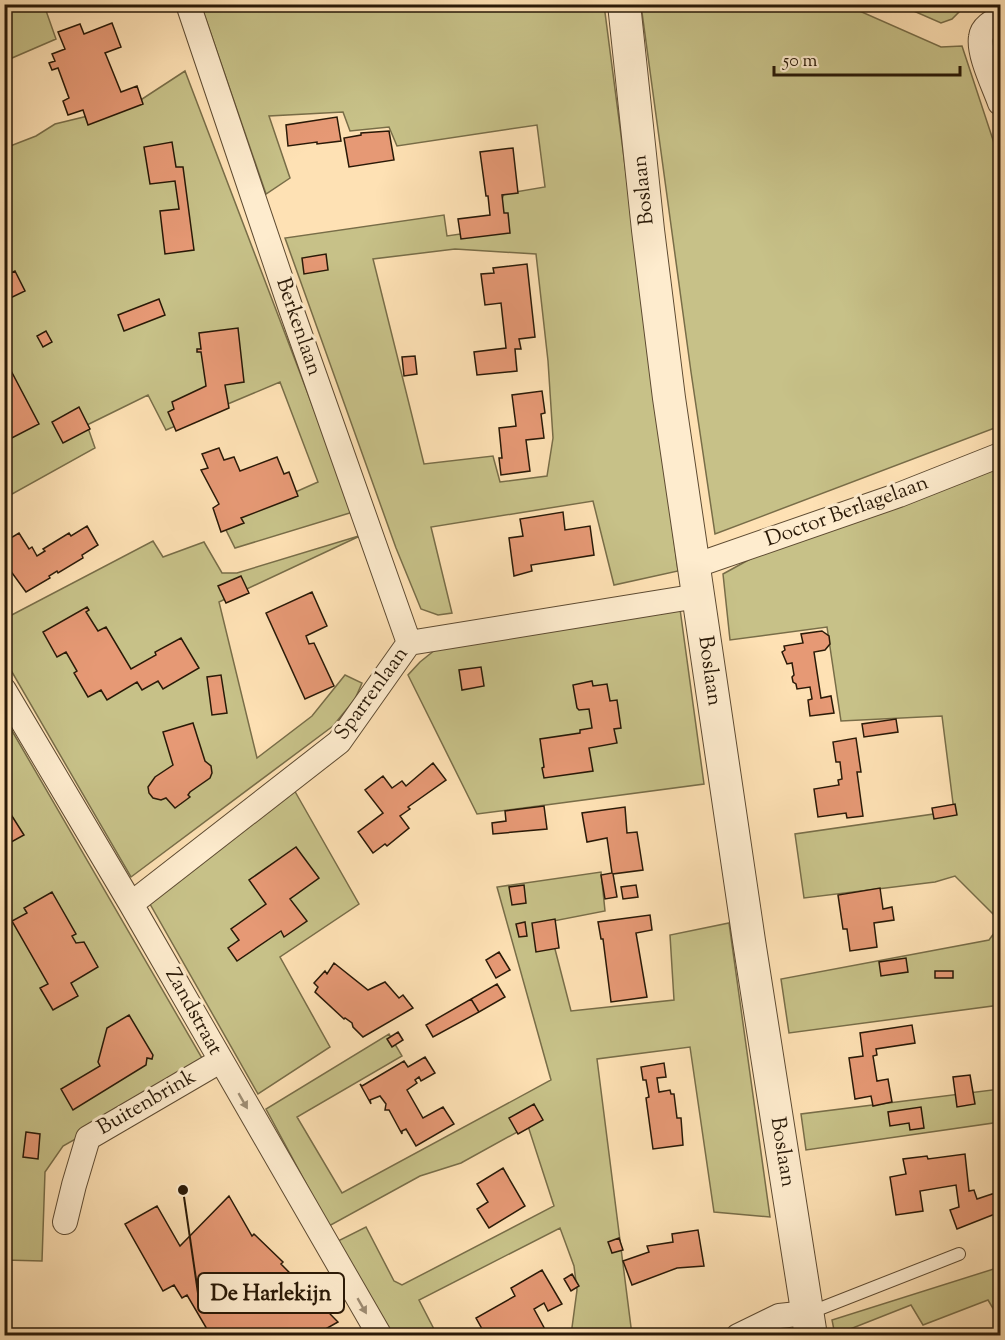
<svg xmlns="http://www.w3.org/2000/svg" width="1005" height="1340" font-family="'Sorts Mill Goudy',serif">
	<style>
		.green { fill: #c7c188; stroke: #786d48; stroke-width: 1.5; fill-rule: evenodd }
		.building { fill: #e69975; stroke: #291907; stroke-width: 1.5 }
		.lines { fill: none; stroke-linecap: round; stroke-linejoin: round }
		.service-casing { stroke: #5e4b32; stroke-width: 14 }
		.minor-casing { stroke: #5e4b32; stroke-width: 26 }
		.tertiary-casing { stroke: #5e4b32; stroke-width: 34 }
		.service { stroke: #feecce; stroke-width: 12 }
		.minor { stroke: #feecce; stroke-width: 24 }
		.tertiary { stroke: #feecce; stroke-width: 32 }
		.oneway { fill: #9e8d74 }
		.labels { text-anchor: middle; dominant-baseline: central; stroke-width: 6; stroke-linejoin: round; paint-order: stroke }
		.street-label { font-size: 21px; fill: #291907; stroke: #feecce }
		.leader { fill: none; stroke: #291907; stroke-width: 2 }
		.callout-dot { fill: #291907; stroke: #feecce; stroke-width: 2 }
		.callout { fill: #feecce; stroke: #291907; stroke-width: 2 }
		.callout-label { font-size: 22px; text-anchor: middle; font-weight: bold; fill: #291907 }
	</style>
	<rect width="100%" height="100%" fill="#fee1b4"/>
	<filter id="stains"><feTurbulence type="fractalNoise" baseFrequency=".00333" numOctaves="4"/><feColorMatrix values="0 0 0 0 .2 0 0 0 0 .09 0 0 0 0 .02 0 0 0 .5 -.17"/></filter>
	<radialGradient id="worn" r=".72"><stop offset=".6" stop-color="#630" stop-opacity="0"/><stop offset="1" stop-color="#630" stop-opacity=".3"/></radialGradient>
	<!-- green -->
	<path class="green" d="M207 4 604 5 678 571 614 585 593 501 431 527 452 613 438 615 421 609 396 548 285 238 444 215 447 236 502 228 499 207 504 194 545 187 537 125 397 146 389 127 350 131 343 112 269 116 290 178 266 194 203 11ZM455 249 536 254 548 361 553 438 547 476 500 482 493 456 424 464 373 259Z
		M7 5H44L56 39 5 61 4 6Z
		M641 5H846L941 47 962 46 1000 161V426L715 534 691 372Z
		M900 5H966L952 19 941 23Z
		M1000 29V80C994 62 983 43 1000 29Z
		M185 71 353 512 235 548 223 524 318 482 280 382 166 430 148 395 87 425 95 448 5 498V148L36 136 55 124 133 105Z
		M1000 463V921L955 876 935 882 804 898 795 834 954 811 942 716 841 721 827 627 730 640 723 574 752 558Z
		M362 535 219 602 257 758 312 716 345 675 362 683 355 699 333 726 131 877 5 660 4 619 153 541 163 557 204 542 222 573H237Z
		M680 609 704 784 477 814 408 675 420 662 440 646Z
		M4 717 206 1065 63 1146 45 1172 42 1261 5 1260Z
		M293 788 359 904 280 957 330 1047 258 1094 146 897Z
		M601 872 605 911 548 922 571 1011 674 1000 670 935 729 923 770 1217 714 1212 690 1047 597 1059 632 1335H571L577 1290 574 1266 560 1228 419 1300 437 1335H393L338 1241 366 1227 394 1281 402 1285 554 1206 528 1126 461 1163 420 1176 329 1226 266 1109 389 1034 402 1056 297 1117 342 1193 551 1080 497 887Z
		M1000 925V1005L789 1033 781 979 989 940Z
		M1000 1089V1122L806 1150 801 1114Z
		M1000 1267V1320L988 1300 923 1325 911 1305 835 1335 832 1320Z"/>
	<!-- building -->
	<path class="building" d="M47 4H68L48 8Z
		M112 23 121 47 105 53 106 55 121 92 137 86 143 104 88 125 83 110 68 115 63 101 69 98 58 68 52 70 49 63 55 61 52 54 65 49 58 32 80 24 84 34Z
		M337 117 341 141 317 144V142L288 146 286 125Z
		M389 131 394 160 349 167 344 138 361 135V133Z
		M172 142 176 167H183L194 250 165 254 160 211 179 209 175 181 150 184 144 147Z
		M513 148 518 193 502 195 504 213H508L510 233 461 239 458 219 490 215 488 196H486L480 152Z
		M326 254 328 270 304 274 302 258Z
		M527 264 535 337 519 339 521 349H515L517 371 477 375 474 352 506 348 501 303 485 305 481 274 494 273 493 268Z
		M15 271 25 291 4 301V276Z
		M159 299 165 315 124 331 118 315Z
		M238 328 244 382 225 385 229 408 176 431 168 412 174 409 172 402 206 386 201 352H197V349H201L199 333Z
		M46 331 52 342 43 347 37 336Z
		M415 356 417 374 404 376 402 357Z
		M8 365 39 424 4 442V367Z
		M542 391 545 413 541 414 544 438 526 440 530 471 501 475 499 458H502L499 428 516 426 512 395Z
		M79 407 90 429 63 443 52 422Z
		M219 448 224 460 234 457 240 471 277 457 284 474 289 472 298 496 241 518 244 523 221 532 213 508 219 504 201 470 208 468 202 454Z
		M563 512 565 530 590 526 594 555 531 565 532 571 514 576 509 538 523 536 520 519Z
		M87 526 98 545 82 555 83 558 58 573 57 571 49 576 50 578 26 592 7 566 11 560 4 550V542L19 533 29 549 32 547 37 556 45 551 43 549 69 533 71 536Z
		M241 576 249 593 226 603 218 586Z
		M312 592 327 626 306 636 309 644 314 643 334 686 305 699 266 613Z
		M87 607 89 610 86 612 98 631 106 627 131 669 156 655 155 652 181 638 199 668 163 689 158 681 142 690 137 682 107 700 101 690 88 697 74 673 77 671 66 652 57 657 43 632Z
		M822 631 829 636 830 644 825 650 814 652 821 698 831 696 834 713 810 716 808 700 812 699 810 687 797 689 796 684 793 682 792 677 794 675 792 663 787 664 782 652 785 650 784 646 803 643 801 634Z
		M481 667 484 686 462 690 459 670Z
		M221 675 227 713 212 715 207 677Z
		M592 681 593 686 607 684 610 701 617 700 621 728 614 729 617 743 589 748 593 771 544 778 542 768 544 767 540 739 580 733V730L592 728 589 709 579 710 577 708 573 685Z
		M896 719 898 732 864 737 862 724Z
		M193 723 205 761 211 766 212 773 210 778 190 792 188 795 190 797 175 808 166 798 161 800 153 798 149 793 148 787 155 777 173 765 163 732Z
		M856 738 861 772H857L863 816 847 818 846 813 818 817 814 789 839 785 838 780 842 779 840 762H836L833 742Z
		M433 763 446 780 408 807 410 809 400 816 409 828 387 846 385 844 373 853 358 832 383 813 365 790 383 776 392 788 402 781 406 786Z
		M5 801 7 804 5 805 24 835 4 846V802Z
		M955 804 957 815 934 819 932 808Z
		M544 806 547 829 493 834 492 823 506 821 505 811Z
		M625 807 627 833 637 832 643 870 613 874 617 897 605 899 601 875 612 873 607 838 587 842 582 813Z
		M296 847 319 878 290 899 307 921 284 937 281 931 237 961 228 948 239 940 231 929 266 904 249 880Z
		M524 885 526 903 512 905 509 887Z
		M636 885 638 897 623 899 621 887Z
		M880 888 883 909 892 907 894 920 874 923 877 947 850 951 847 929H843L838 895Z
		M52 892 76 934 72 936 76 943 84 942 98 967 71 983 78 996 53 1010 40 988 48 984 12 921 27 913 24 908Z
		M650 915 652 930 636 933 647 997 611 1002 603 939H601L598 922Z
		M555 919 559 948 536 952 532 923Z
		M525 922 527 936 519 937 516 924Z
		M499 952 510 970 496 978 486 960Z
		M1000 956V982L996 957Z
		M906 958 908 972 881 976 879 962Z
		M334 963 368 990 385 982 399 998 403 995 413 1008 363 1037 353 1027 352 1023 345 1018 344 1019 315 992 318 987 314 983 325 971 327 974Z
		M935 971H953V978H935Z
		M497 984 505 997 479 1012 471 999Z
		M471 999 479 1012 433 1037 426 1025Z
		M129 1015 153 1055 152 1059 147 1058 146 1065 73 1110 61 1089 100 1066 98 1062 107 1028Z
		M912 1025 915 1043 876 1049 877 1055 873 1056 877 1081 888 1079 892 1102 873 1106 871 1096 855 1099 849 1058 863 1056 860 1033Z
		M398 1032 403 1040 392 1047 387 1039Z
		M425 1057 435 1073 421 1081 419 1077 415 1080 417 1083 407 1090 423 1118 443 1107 454 1124 416 1146 406 1129 402 1131V1134L389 1110H385L386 1104 380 1096 370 1100 371 1104 360 1084 362 1086 404 1061 408 1067Z
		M664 1063 666 1077 657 1078 659 1092 670 1090 671 1094H674L677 1118H681L683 1145 653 1149 646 1098 649 1097 646 1080H643L641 1067Z
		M970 1075 975 1104 957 1107 953 1077Z
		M534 1104 543 1120 518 1134 509 1118Z
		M921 1107 924 1128 910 1130 909 1123 890 1126 888 1112Z
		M26 1132 40 1134 38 1159 23 1157Z
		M965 1154 969 1191 974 1190 977 1199 995 1193 1000 1212 957 1229 950 1210 959 1207 956 1185 920 1191 923 1211 896 1215 890 1177 906 1174 903 1159 927 1156 928 1159Z
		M503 1168 525 1206 489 1228 477 1209 488 1202 477 1184Z
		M229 1196 252 1236 254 1234 283 1262 281 1264 338 1322 320 1332 321 1334 318 1336H211L187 1295 182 1298 174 1285 163 1291 125 1224 157 1206 180 1246Z
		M698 1230 704 1266 677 1268 632 1285 623 1261 649 1252 647 1246 673 1242 672 1234Z
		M619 1238 623 1250 612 1253 608 1242Z
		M542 1270 562 1304 548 1311 544 1303 534 1309 547 1333 543 1336H486L476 1318 515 1296 511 1288Z
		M572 1274 579 1286 571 1291 564 1279Z"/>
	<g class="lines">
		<defs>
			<path id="service" d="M809 1313 959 1254"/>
			<path id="minor" d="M188 4 291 309 409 643
				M1000 18C992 22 982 27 981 37 978 54 994 86 1000 103
				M694 566 899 495 1000 455
				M4 690 131 904 380 1336
				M131 904 339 742 409 643 698 596
				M65 1222 74 1185 88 1138 220 1061
				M738 1336 779 1316 807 1313"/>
			<path id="tertiary" d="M624 4 648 230 669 398 749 941 811 1336"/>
		</defs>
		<!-- service casing -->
		<use href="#service" class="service-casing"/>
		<!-- minor casing -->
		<use href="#minor" class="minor-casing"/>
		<!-- tertiary casing -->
		<use href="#tertiary" class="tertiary-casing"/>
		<!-- service -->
		<use href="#service" class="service"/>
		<!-- minor -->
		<use href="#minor" class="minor"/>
		<!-- tertiary -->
		<use href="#tertiary" class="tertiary"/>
	</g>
	<!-- one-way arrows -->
	<defs><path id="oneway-solid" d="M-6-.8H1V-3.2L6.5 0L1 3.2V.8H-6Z" transform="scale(1.5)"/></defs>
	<g class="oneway">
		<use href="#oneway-solid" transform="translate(243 1101) rotate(60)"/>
		<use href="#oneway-solid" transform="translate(362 1306) rotate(60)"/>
	</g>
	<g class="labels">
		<!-- street labels -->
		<g class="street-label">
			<text transform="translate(644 190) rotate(-96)">Boslaan</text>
			<text transform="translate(298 327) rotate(71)">Berkenlaan</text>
			<text transform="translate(847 512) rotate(-20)">Doctor Berlagelaan</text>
			<text transform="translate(709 671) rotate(82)">Boslaan</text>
			<text transform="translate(372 694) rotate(-54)">Sparrenlaan</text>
			<text transform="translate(193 1012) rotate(61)">Zandstraat</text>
			<text transform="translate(147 1103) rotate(-30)">Buitenbrink</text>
			<text transform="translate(782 1152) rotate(81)">Boslaan</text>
		</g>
	</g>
	<!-- callouts -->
	<path class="leader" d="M183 1190L198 1293"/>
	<circle class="callout-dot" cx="183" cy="1190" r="6"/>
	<rect class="callout" x="198" y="1273" width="146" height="40" rx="6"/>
	<g class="callout-label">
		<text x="271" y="1300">De Harlekijn</text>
	</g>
	<!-- margin -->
	<rect width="1005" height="1340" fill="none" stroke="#fee1b4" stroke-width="24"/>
	<rect x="6" y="6" width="993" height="1328" fill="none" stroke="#291907" stroke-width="3"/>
	<rect x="12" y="12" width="981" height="1316" fill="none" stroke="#291907" stroke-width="1.5"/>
	<!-- scale -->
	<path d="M774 66v9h186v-9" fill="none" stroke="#291907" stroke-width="3"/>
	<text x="783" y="66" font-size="18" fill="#291907" stroke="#feecce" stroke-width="4.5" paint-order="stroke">50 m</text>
	<rect width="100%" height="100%" filter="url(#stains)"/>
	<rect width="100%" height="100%" fill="url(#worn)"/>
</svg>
